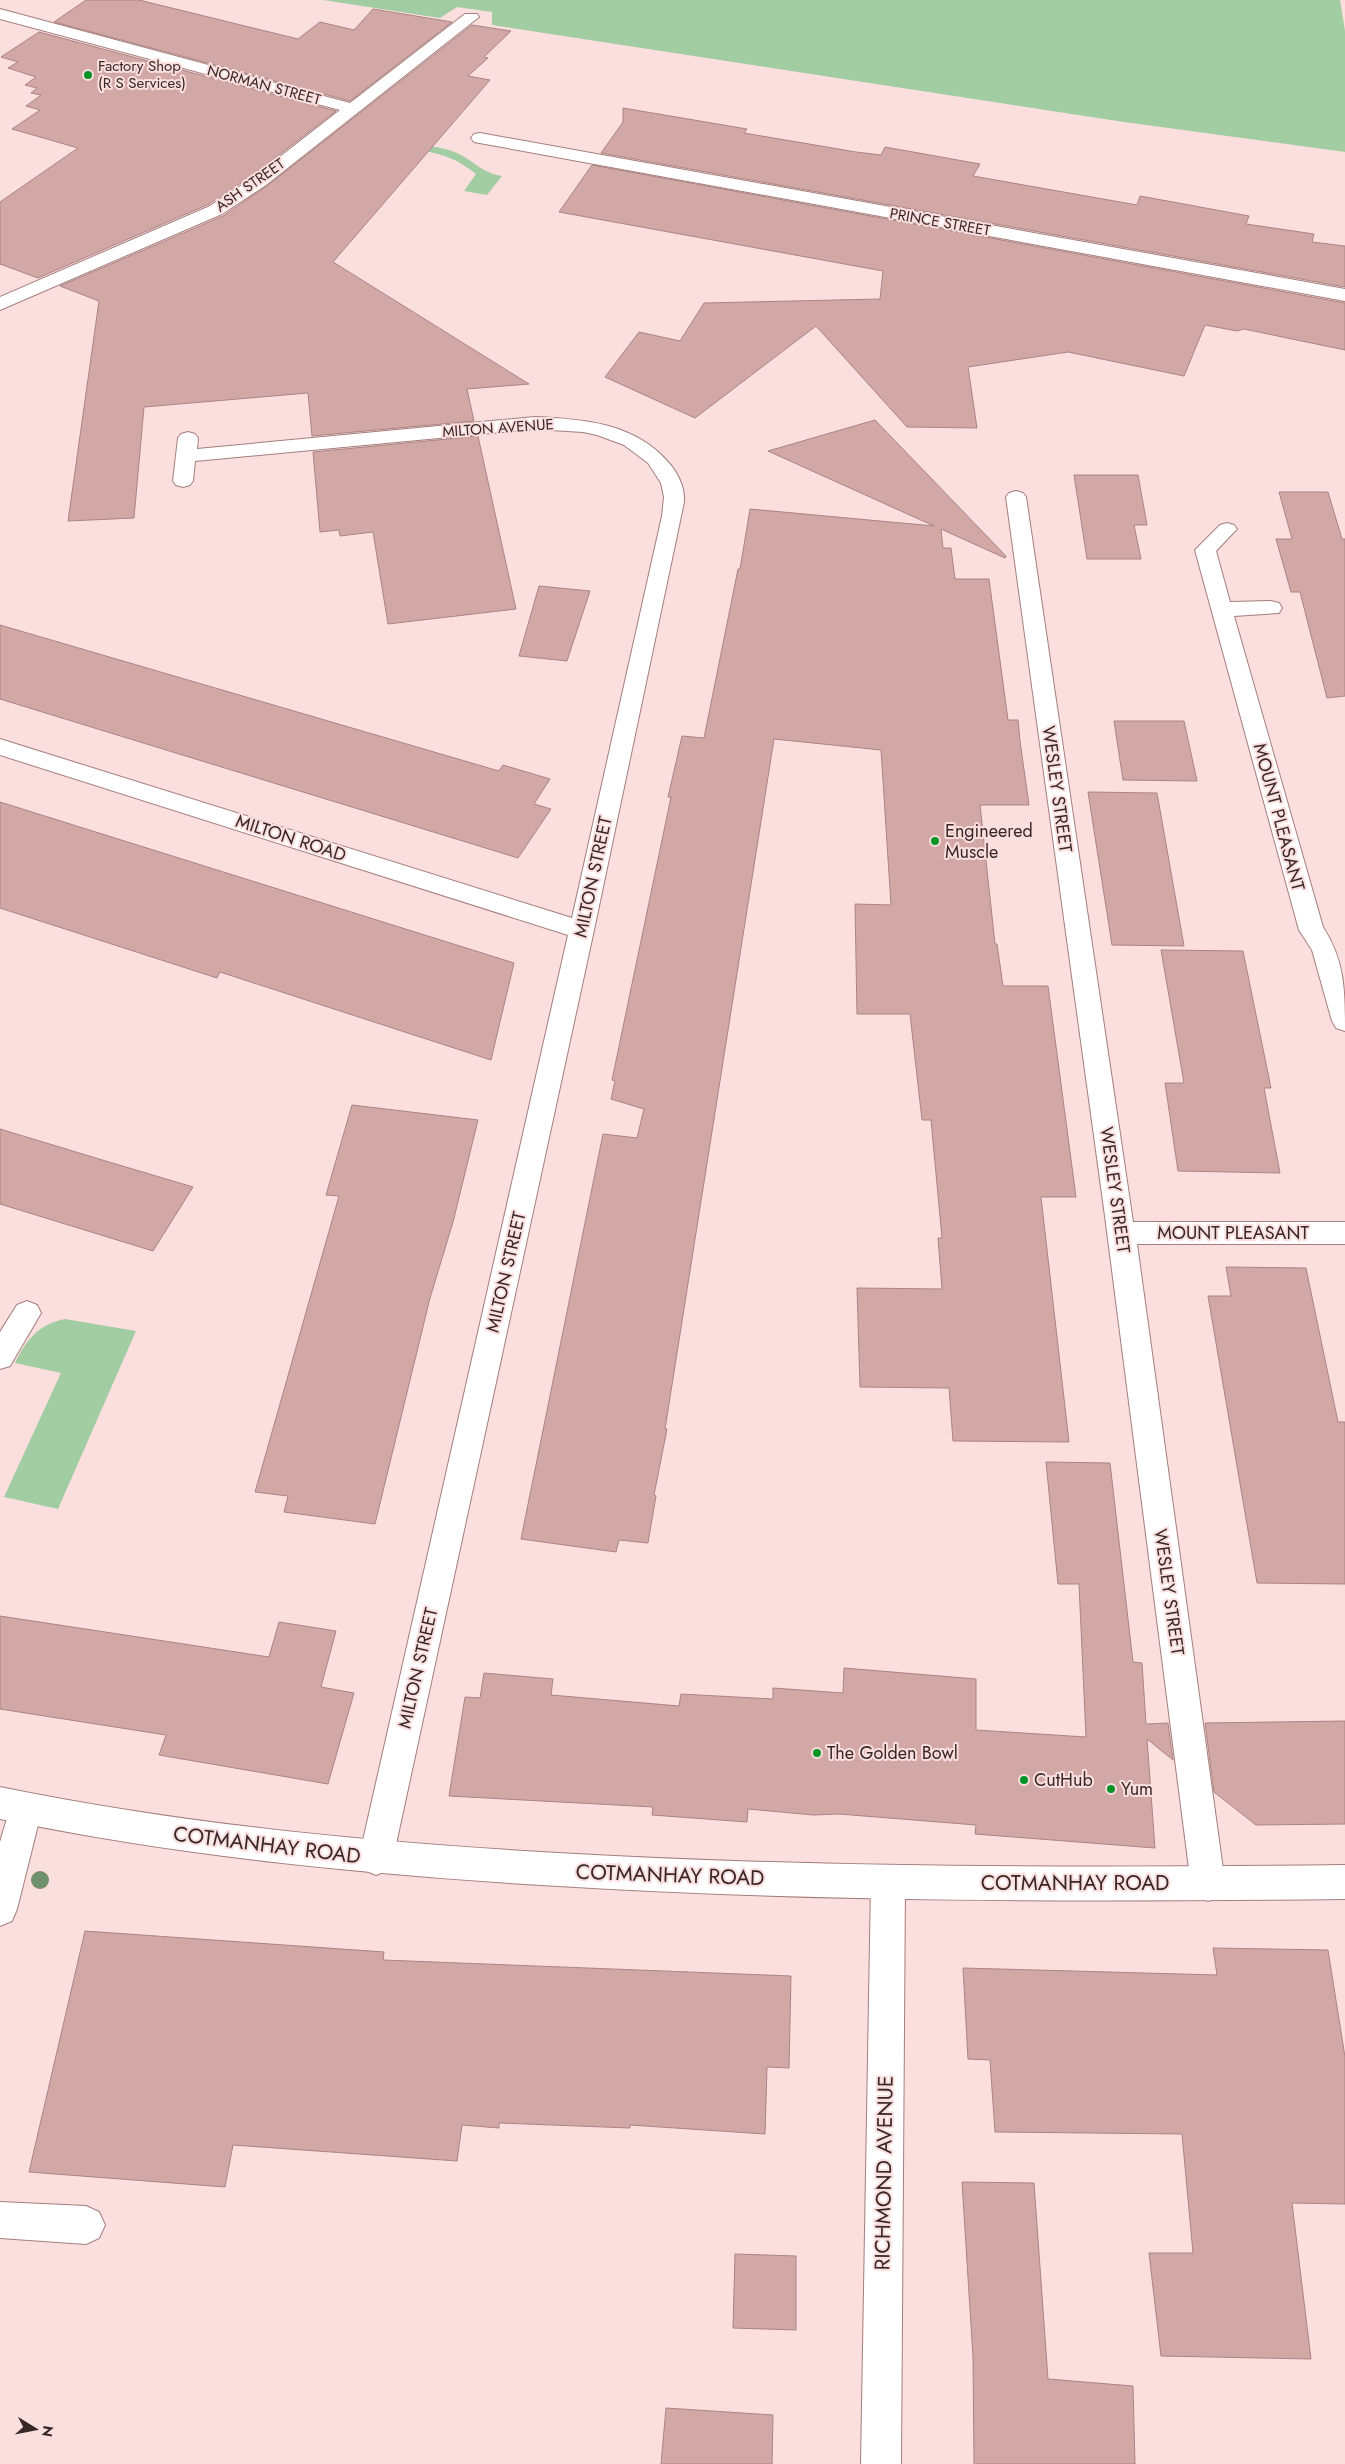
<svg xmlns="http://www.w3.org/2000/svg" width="1345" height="2464" font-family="Jost,sans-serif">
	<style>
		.green { fill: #a2cca2 }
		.building { fill: #d1a8a6; stroke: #ab8482 }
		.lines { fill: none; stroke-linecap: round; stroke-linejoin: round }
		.lane-casing { stroke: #a57e7c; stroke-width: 2 }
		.street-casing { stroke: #a57e7c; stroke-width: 2 }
		.secondary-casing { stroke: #a57e7c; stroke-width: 2 }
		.lane { fill: #fff; fill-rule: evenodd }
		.street { fill: #fff; fill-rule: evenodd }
		.secondary { fill: #fff; fill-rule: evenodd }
		.tree { fill: #70906c }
		.poi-dot { fill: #059327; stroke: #fadfde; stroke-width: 2 }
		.labels { text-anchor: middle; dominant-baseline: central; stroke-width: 4; stroke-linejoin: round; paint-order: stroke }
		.far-poi-label { font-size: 15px; fill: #382727; stroke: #fadfde; text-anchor: start }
		.far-street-label { font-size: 15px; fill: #382727; stroke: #fadfde }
		.street-label { font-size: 18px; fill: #382727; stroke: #fadfde }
		.poi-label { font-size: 18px; fill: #382727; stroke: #fadfde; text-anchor: start }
		.near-street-label { font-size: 21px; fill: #382727; stroke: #fadfde }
	</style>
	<rect width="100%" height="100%" fill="#fadfde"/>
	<!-- green -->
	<path class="green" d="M323 0H1340L1345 31V152L1124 122 492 25V12L457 7 440 18Z
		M419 145C432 146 445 148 457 153 476 162 480 172 502 176L487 195 464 191 476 174C458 160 445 154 423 151Z
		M65 1319 136 1331 58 1509 4 1497 61 1373 15 1363C26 1340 39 1324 65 1319Z"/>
	<!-- building -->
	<path class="building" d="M86 0H139L298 39 320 22 354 30 373 9 452 22 350 101 54 22Z
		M472 25 511 31 484 57 488 58 468 76 490 80 333 262 529 384 467 389 474 421 312 436 308 393 144 407 134 518 68 521 99 301 60 286 223 216 267 186Z
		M39 32 336 111 253 175 209 204 38 278 0 264V202L78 148 12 129 40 110 26 106 41 95 31 93 37 88 25 85 36 77 8 68 18 62 1 57Z
		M623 108 747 129 744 133 856 152 881 155 885 147 980 164 973 176 1137 205 1140 196 1249 216 1246 224 1314 234 1312 242 1345 246V287L601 153 623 122Z
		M592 165 1345 303V350L1244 329 1237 331 1205 325 1184 376 1068 352 968 367 977 428 907 427 816 326 695 418 605 377 639 332 680 341 704 303 880 299 883 271 559 212Z
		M875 420 1006 556 1005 558 941 529 943 548H951L955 579H989L1008 720H1018L1020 741 1029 805H980L995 944H997L1003 986H1048L1076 1197H1041L1069 1442 953 1441 949 1388 860 1387 857 1288 942 1289 938 1238H942L931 1120H922L910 1014H857L855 904 891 905 881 750 774 739 665 1429H667L654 1495 656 1496 648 1543 619 1540 616 1552 521 1539 603 1134 637 1138 644 1109 611 1099 615 1081 612 1080 671 797H668L682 736 704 738 738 569H740L750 509 934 526 768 451Z
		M478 436 516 609 388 624 373 532 340 536 339 530 320 532 313 452Z
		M1074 475H1138L1147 525H1134L1141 559H1087Z
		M1279 492H1328L1342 539H1345V696L1327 698 1300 592H1291L1276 539H1292Z
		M539 586 590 591 567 661 519 656Z
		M0 625 499 771 503 765 550 779 534 804 551 809 518 858 0 699Z
		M1114 721H1184L1197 781 1123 780Z
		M1088 792 1157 793 1184 946 1112 945Z
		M0 802 514 963 491 1060 220 972 217 978 0 908Z
		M1161 950 1243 951 1271 1088H1264L1280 1173 1178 1171 1165 1083H1184Z
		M352 1105 478 1120 453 1222 430 1298 375 1524 284 1512 288 1496 255 1492 339 1196 326 1195Z
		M0 1129 109 1162 193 1187 153 1251 0 1204Z
		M1226 1267 1306 1268 1338 1422H1345V1584L1257 1583 1208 1296H1231Z
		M1046 1462 1110 1463 1133 1662 1142 1663 1146 1724 1168 1723 1173 1760 1147 1739 1155 1848 975 1834 976 1825 839 1814 813 1815 748 1809 747 1822 652 1815 653 1807 449 1796 465 1697 480 1698 484 1673 553 1679 551 1695 679 1706 681 1694 773 1699V1688L843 1693 844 1668 976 1679V1730L1086 1737 1079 1584H1058Z
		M0 1616 269 1657 279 1622 336 1631 321 1687 354 1693 328 1784 159 1755 166 1735 0 1709Z
		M1345 1721V1824L1256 1825 1214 1792 1205 1723Z
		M85 1931 384 1952 383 1960 791 1976 789 2068 767 2067 765 2134 630 2125V2128L499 2123V2128L462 2125 457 2161 233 2145 225 2187 29 2172Z
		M1213 1948 1328 1950 1345 2057V2204L1292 2203 1311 2359 1161 2356 1149 2253H1193L1182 2134 995 2132 990 2060 968 2059 963 1968 1217 1975Z
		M962 2182 1034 2183 1048 2379 1133 2386 1135 2464H974L973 2357Z
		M735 2254 796 2256V2330L733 2328Z
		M666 2408 773 2415 772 2464H661Z"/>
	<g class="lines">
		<defs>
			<path id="lane" d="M27 1301 37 1305 41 1313 10 1366 0 1369V1332L17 1305Z
				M0 2202 86 2206 99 2212 105 2225 99 2238 86 2244 0 2238Z"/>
			<path id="street" d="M0 9 350 103 465 14H477L479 17 266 185 222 214 0 310V297L210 206 254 177 340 110 0 19Z
				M480 133 1345 289V301L474 142 471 138 474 134Z
				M535 417C584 419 635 423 669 463 678 473 685 488 684 502L594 930 393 1858 388 1870 376 1875 364 1870 359 1858 568 935 0 755V739L572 918 662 516 664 497 661 483 648 463 624 445 597 435 583 432 535 429 195 461 193 481 190 485 183 487 176 485 173 481 178 438 181 434 188 432 195 434 198 438 197 449Z
				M1016 491 1023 493 1026 497 1133 1222H1345V1244H1137L1225 1884 1220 1896 1208 1901 1196 1896 1191 1884 1105 1216 1006 497 1009 493Z
				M1227 523 1234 525 1237 529 1216 551 1230 602 1271 601 1279 603 1282 608 1279 613 1234 616 1323 927C1345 961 1345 991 1345 1031L1336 1028 1332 1021 1312 950 1299 930 1195 550 1220 525Z
				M25 1793 37 1798 42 1809 17 1909 12 1921 0 1926V1842L13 1798Z
				M888 1865 900 1870 905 1882 901 2464H861L871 1882 876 1870Z"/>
			<path id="secondary" d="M0 1787C185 1825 371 1842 558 1853 820 1868 1083 1868 1345 1865V1899C1083 1902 820 1902 558 1886 371 1875 184 1857 0 1819Z"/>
		</defs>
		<!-- lane casing -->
		<use href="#lane" class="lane-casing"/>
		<!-- street casing -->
		<use href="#street" class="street-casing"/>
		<!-- secondary casing -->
		<use href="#secondary" class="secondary-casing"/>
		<!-- lane -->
		<use href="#lane" class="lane"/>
		<!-- street -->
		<use href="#street" class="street"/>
		<!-- secondary -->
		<use href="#secondary" class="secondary"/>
	</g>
	<!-- trees -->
	<circle class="tree" cx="40" cy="1880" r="9"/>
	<!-- markers -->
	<g class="poi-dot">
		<circle cx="88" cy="75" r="5"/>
		<circle cx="935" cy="841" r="5"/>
		<circle cx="817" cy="1753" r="5"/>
		<circle cx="1024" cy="1780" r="5"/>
		<circle cx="1111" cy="1789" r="5"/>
	</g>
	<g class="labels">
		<!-- far-poi labels -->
		<g class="far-poi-label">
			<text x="98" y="66">Factory Shop<tspan x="98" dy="17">(R S Services)</tspan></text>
		</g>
		<!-- far-street labels -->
		<g class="far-street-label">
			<text transform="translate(264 85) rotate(15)">NORMAN STREET</text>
			<text transform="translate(250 185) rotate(-35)">ASH STREET</text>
			<text transform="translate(940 222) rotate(10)">PRINCE STREET</text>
			<text transform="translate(498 428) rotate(-4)">MILTON AVENUE</text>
		</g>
		<!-- street labels -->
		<g class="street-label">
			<text transform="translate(1057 789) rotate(82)">WESLEY STREET</text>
			<text transform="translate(1279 817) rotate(75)">MOUNT PLEASANT</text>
			<text transform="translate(291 838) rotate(18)">MILTON ROAD</text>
			<text transform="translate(593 877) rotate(-78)">MILTON STREET</text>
			<text transform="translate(1115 1190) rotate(82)">WESLEY STREET</text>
			<text x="1233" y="1233">MOUNT PLEASANT</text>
			<text transform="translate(506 1272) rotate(-77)">MILTON STREET</text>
			<text transform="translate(1169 1592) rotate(82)">WESLEY STREET</text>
			<text transform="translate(418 1668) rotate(-77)">MILTON STREET</text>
		</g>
		<!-- poi labels -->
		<g class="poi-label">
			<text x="945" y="831">Engineered<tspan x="945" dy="21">Muscle</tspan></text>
			<text x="827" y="1753">The Golden Bowl</text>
			<text x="1034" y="1780">CutHub</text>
			<text x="1121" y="1789">Yum</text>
		</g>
		<!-- near-street labels -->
		<g class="near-street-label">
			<text transform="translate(267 1845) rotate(7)">COTMANHAY ROAD</text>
			<text transform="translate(670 1875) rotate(2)">COTMANHAY ROAD</text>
			<text x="1075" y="1883">COTMANHAY ROAD</text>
			<text transform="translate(884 2173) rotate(-89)">RICHMOND AVENUE</text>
		</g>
	</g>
	<!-- north arrow -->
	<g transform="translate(35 2429) rotate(100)" stroke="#fadfde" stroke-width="4" paint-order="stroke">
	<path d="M0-4L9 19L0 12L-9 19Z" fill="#382727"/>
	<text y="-8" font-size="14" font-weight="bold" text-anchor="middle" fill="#382727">N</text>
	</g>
</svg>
